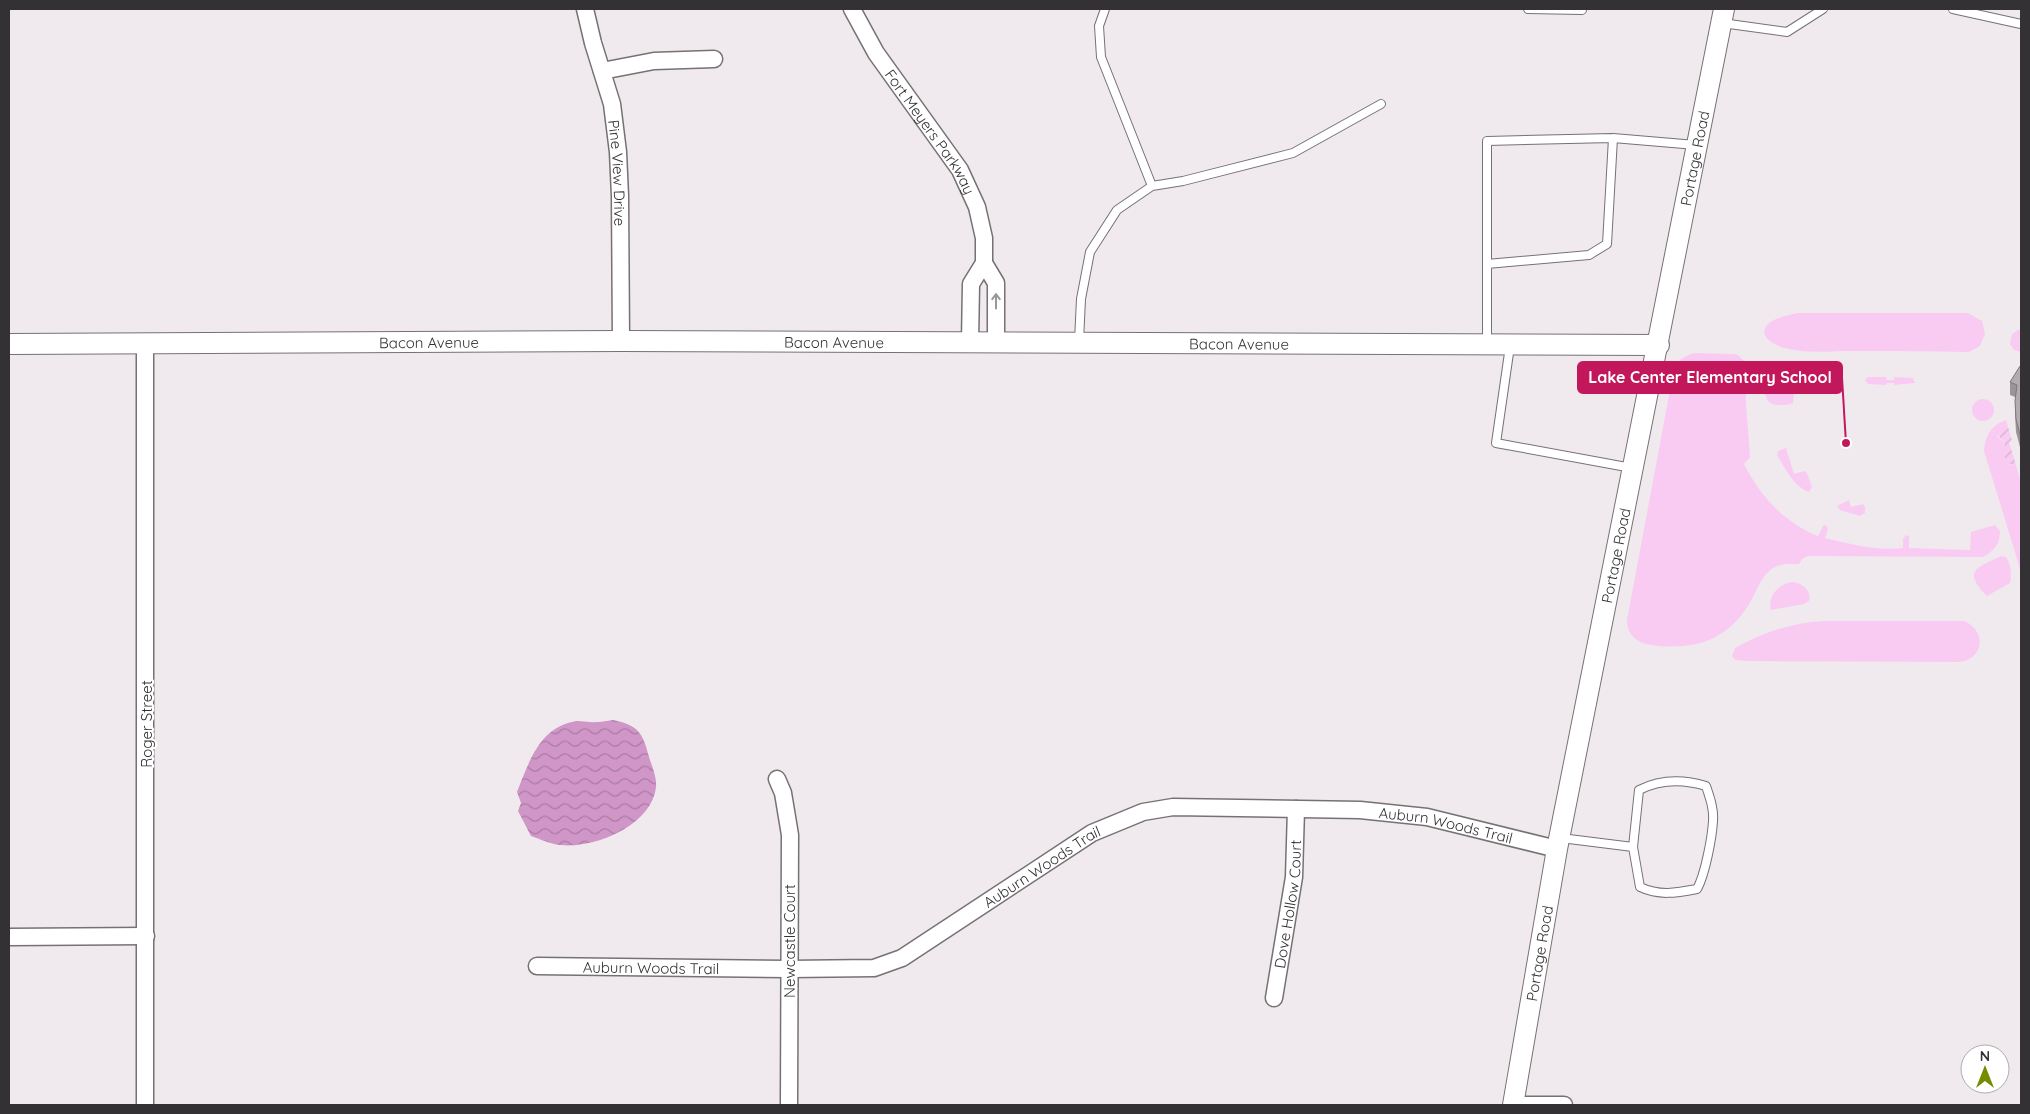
<svg xmlns="http://www.w3.org/2000/svg" width="2030" height="1114" font-family="Quicksand,sans-serif">
	<style>
		.grass { fill: #f9cbf3 }
		.garden { fill: url(#garden-furrows) }
		.water { fill: url(#water-waves) }
		.lines { fill: none; stroke-linecap: round; stroke-linejoin: round }
		.service-casing { stroke: #767175; stroke-width: 10 }
		.minor-casing { stroke: #767175; stroke-width: 19 }
		.tertiary-casing { stroke: #767175; stroke-width: 22 }
		.service { stroke: #fff; stroke-width: 8 }
		.minor { stroke: #fff; stroke-width: 16 }
		.tertiary { stroke: #fff; stroke-width: 20 }
		.wall { fill: #999498 }
		.building { fill: #b2acb1; stroke: #7d787c }
		.oneway { stroke: #999899 }
		.labels { text-anchor: middle; dominant-baseline: central; stroke-width: 4.5; stroke-linejoin: round; paint-order: stroke }
		.street-label { font-size: 15px; fill: #333133; stroke: #fff }
		.leader { fill: none; stroke: #c2185b; stroke-width: 2 }
		.callout-dot { fill: #c2185b; stroke: #fff; stroke-width: 2 }
		.callout { fill: #c2185b; stroke: #c2185b; stroke-width: 2 }
		.callout-label { font-size: 16px; text-anchor: middle; font-weight: bold; fill: #fff }
	</style>
	<defs>
		<pattern id="garden-furrows" width="10" height="10" patternUnits="userSpaceOnUse" patternTransform="scale(1.25)"><rect width="10" height="10" fill="#f9cbf3"/><path d="M-1 1l2-2M0 10L10 0M9 11l2-2" fill="none" stroke="#d6afd1"/></pattern>
		<pattern id="water-waves" width="16" height="10" patternUnits="userSpaceOnUse" patternTransform="scale(1.25)"><rect width="16" height="10" fill="#d096c8"/><path d="M0 5q4-4 8 0t8 0" fill="none" stroke="#a97ba3"/></pattern>
	</defs>
	<rect width="100%" height="100%" fill="#f0eaef"/>
	<!-- grass -->
	<path class="grass" d="M1798 313H1968L1982 321 1985 334 1980 346 1969 352C1929 351 1889 351 1850 351 1829 351 1805 354 1785 348 1775 346 1755 335 1769 323 1777 317 1789 315 1798 313Z
		M2018 330H2021V352L2014 350 2010 344 2012 334Z
		M1693 353 1734 354 1738 355 1745 362 1746 404 1750 457 1744 464C1761 497 1784 522 1818 536L1823 526 1826 525 1828 529 1825 538C1850 544 1877 551 1903 548V539L1906 535 1909 536V548L1970 550 1971 532 1995 525 2000 531C2000 544 1994 551 1983 557L1808 556 1802 559 1799 564C1790 564 1781 563 1773 568 1762 575 1758 588 1752 599 1730 640 1695 651 1651 645 1637 643 1627 635 1627 620L1673 374 1681 359Z
		M1773 362H1779L1786 366C1778 366 1771 368 1769 376L1765 375 1768 366Z
		M1868 377H1886L1887 380H1894V377L1913 378 1915 383 1894 385V383H1887L1886 385 1868 384 1865 380Z
		M1768 384C1774 396 1783 395 1794 392L1793 403C1788 405 1785 405 1780 405 1766 405 1765 397 1765 385Z
		M1972 410a11 11 0 1 1 22 0a11 11 0 1 1-22 0Z
		M2006 420 2007 424 1999 427 1997 436 2005 443V460L2010 465H2016L2021 483V572L1984 451C1985 436 1991 425 2006 420Z
		M1786 448 1794 474 1804 471 1807 473 1812 487 1809 492C1794 487 1784 467 1777 455L1778 451Z
		M1849 500 1851 507 1863 504 1865 507V513L1860 516 1840 510 1837 506Z
		M2001 556 2006 557C2011 564 2012 574 2010 583L1987 596C1962 571 1976 568 2001 556Z
		M1792 582C1802 583 1812 590 1809 601L1804 604 1771 610C1767 597 1779 583 1792 582Z
		M1823 621H1964C1986 630 1985 658 1960 662L1748 661 1735 660 1732 656 1735 648C1764 632 1791 623 1823 621Z"/>
	<!-- garden -->
	<path class="garden" d="M2007 424 2012 440 2009 442 2016 465 2008 464 2005 460V443L1996 433 1999 427Z"/>
	<!-- water -->
	<path class="water" d="M613 720C638 725 643 733 649 757 652 766 657 778 656 787 652 825 595 849 560 845 550 844 540 839 531 836L518 811 521 803 517 792C529 762 540 725 578 721 582 721 586 722 590 722 597 723 605 721 613 720Z"/>
	<g class="lines">
		<defs>
			<path id="service" d="M1105 9 1099 26 1101 57 1152 186
				M1528 9 1582 10
				M1953 9 2021 24
				M1722 23 1787 32 1823 9
				M1487 264 1589 255 1607 244 1613 138
				M1079 341 1081 299 1090 252 1117 210 1152 186 1183 181 1293 153 1381 104
				M1487 343V141L1613 138 1696 145
				M1510 346 1496 443 1632 468
				M1561 838 1633 847 1640 887C1659 896 1676 893 1697 889 1705 875 1712 838 1713 821 1714 809 1710 798 1706 786 1683 779 1661 779 1639 790L1633 847"/>
			<g id="minor">
				<path id="s1" d="M585 9 593 43 612 104 618 152 620 196 621 341"/>
				<path id="s2" d="M852 9 876 53 960 170 977 207 984 238V263L971 284 970 342"/>
				<path d="M602 71 654 61 714 59"/>
				<path d="M984 263 996 283V343"/>
				<path d="M145 344V1105"/>
				<path d="M777 779 783 793 790 835 789 1105"/>
				<path d="M9 937 146 936"/>
				<path id="s3" d="M537 966 789 969 874 968 902 958 1092 833 1143 812 1173 807 1360 810 1427 817 1557 849"/>
				<path id="s4" d="M1274 998 1294 877 1296 809"/>
				<path d="M1514 1105H1564"/>
			</g>
			<g id="tertiary">
				<path id="s5" d="M9 344 621 341 1659 345"/>
				<path id="s6" d="M1513 1105 1557 849 1724 9"/>
			</g>
		</defs>
		<!-- service casing -->
		<use href="#service" class="service-casing"/>
		<!-- minor casing -->
		<use href="#minor" class="minor-casing"/>
		<!-- tertiary casing -->
		<use href="#tertiary" class="tertiary-casing"/>
		<!-- service -->
		<use href="#service" class="service"/>
		<!-- minor -->
		<use href="#minor" class="minor"/>
		<!-- tertiary -->
		<use href="#tertiary" class="tertiary"/>
	</g>
	<!-- wall -->
	<path class="wall" d="M2021 367V451L2016 432 2015 414V397L2010 395V382Z"/>
	<!-- building -->
	<path class="building" d="M2020 366 2021 367V438L2016 419 2015 401 2017 385 2010 382Z"/>
	<!-- one-way arrows -->
	<defs><path id="oneway-shaft" d="M-6 0H5M1.5-3L5.5 0L1.5 3" fill="none" stroke-width="1.6" stroke-linecap="round" stroke-linejoin="round" transform="scale(1.25)"/></defs>
	<use class="oneway" href="#oneway-shaft" transform="translate(996 301) rotate(-90)"/>
	<g class="labels">
		<!-- street labels -->
		<g class="street-label">
			<text stroke="none"><textPath href="#s2" startOffset="146">Fort Meyers Parkway</textPath></text>
			<text stroke="none"><textPath href="#s6" startOffset="964">Portage Road</textPath></text>
			<text stroke="none"><textPath href="#s1" startOffset="168">Pine View Drive</textPath></text>
			<text stroke="none"><textPath href="#s5" startOffset="420">Bacon Avenue</textPath></text>
			<text stroke="none"><textPath href="#s5" startOffset="825">Bacon Avenue</textPath></text>
			<text stroke="none"><textPath href="#s5" startOffset="1230">Bacon Avenue</textPath></text>
			<text stroke="none"><textPath href="#s6" startOffset="559">Portage Road</textPath></text>
			<text transform="translate(146 724) rotate(-90)">Roger Street</text>
			<text stroke="none"><textPath href="#s3" startOffset="954">Auburn Woods Trail</textPath></text>
			<text stroke="none"><textPath href="#s3" startOffset="534">Auburn Woods Trail</textPath></text>
			<text stroke="none"><textPath href="#s4" startOffset="95">Dove Hollow Court</textPath></text>
			<text transform="translate(789 941) rotate(-90)">Newcastle Court</text>
			<text stroke="none"><textPath href="#s6" startOffset="154">Portage Road</textPath></text>
			<text stroke="none"><textPath href="#s3" startOffset="114">Auburn Woods Trail</textPath></text>
		</g>
	</g>
	<!-- callouts -->
	<path class="leader" d="M1846 443L1842 378"/>
	<circle class="callout-dot" cx="1846" cy="443" r="5"/>
	<rect class="callout" x="1578" y="362" width="264" height="31" rx="5"/>
	<g class="callout-label">
		<text x="1710" y="383">Lake Center Elementary School</text>
	</g>
	<!-- border -->
	<rect width="2030" height="1114" fill="none" stroke="#333133" stroke-width="20"/>
	<!-- north arrow -->
	<g transform="translate(1985 1069)"><circle r="24" fill="#ffffff" stroke="#adadad"/>
	<path d="M0-4L9 19L0 12L-9 19Z" fill="#748c00"/>
	<text y="-8" font-size="14" font-weight="bold" text-anchor="middle" fill="#333133">N</text>
	</g>
</svg>
